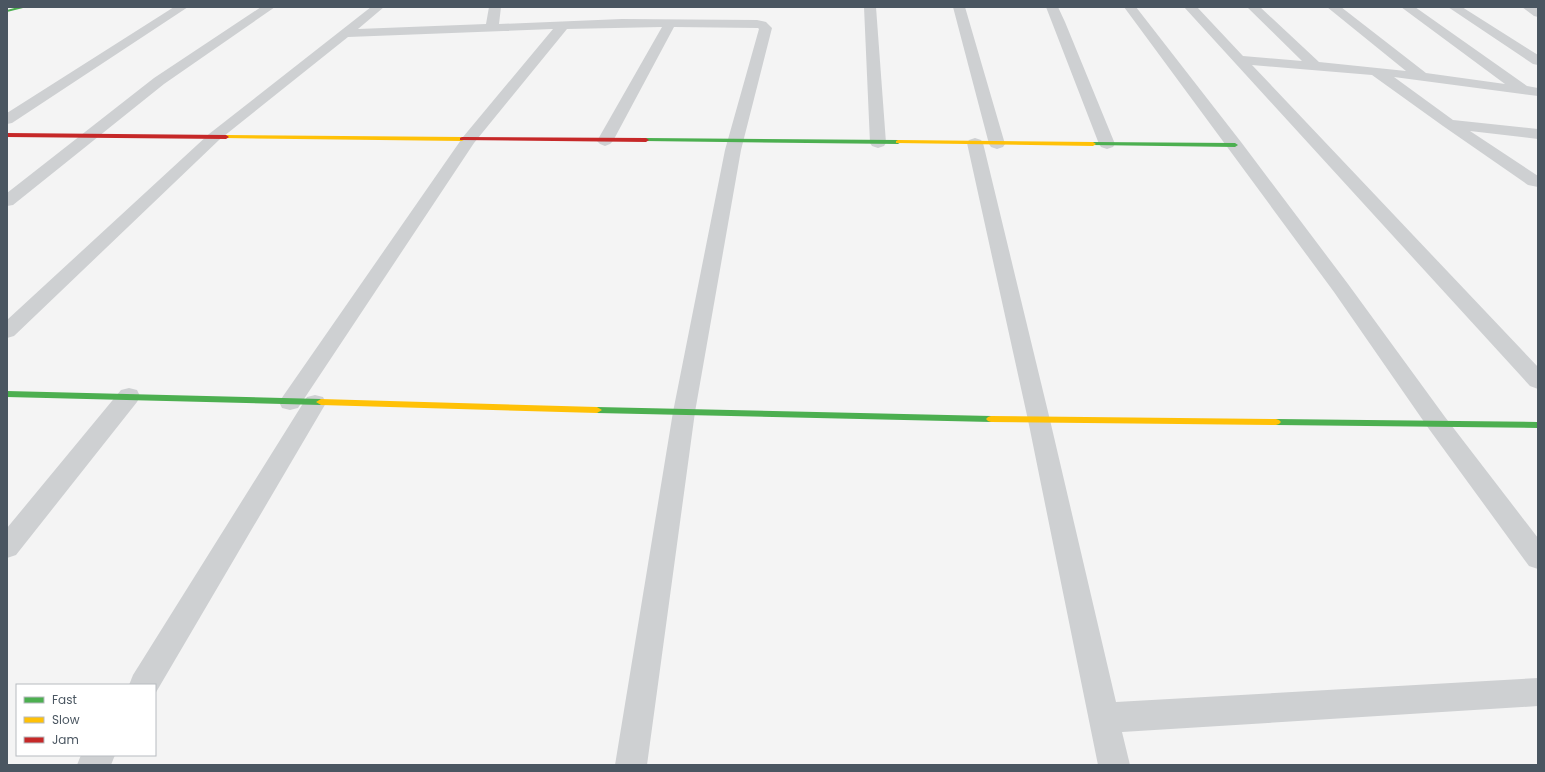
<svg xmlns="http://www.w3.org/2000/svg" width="1545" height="772" font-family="Poppins,sans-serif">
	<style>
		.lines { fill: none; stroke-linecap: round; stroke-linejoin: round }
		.street { fill: #ced0d2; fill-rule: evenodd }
		.fast { fill: #4caf50; fill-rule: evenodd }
		.slow { fill: #ffc107; fill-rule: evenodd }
		.jam { fill: #c62828; fill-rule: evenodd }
	</style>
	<rect width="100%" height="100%" fill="#f4f4f4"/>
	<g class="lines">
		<!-- street -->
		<path class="street" d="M174 7H188L12 123 7 124V113Z
			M261 7H275L164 84 13 205 7 206V193L154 78Z
			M371 7H384L358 29 486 24 489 7H501L499 24 622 19 757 20 766 22 772 28 741 150 695 412 647 765H615L673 412 725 150 759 29 758 28 674 27 613 141 610 144 605 146 600 144 597 141 662 27 567 29 474 143 298 408 290 410 282 408 279 402 463 137 553 29 348 37 219 140 14 336 7 338V320L209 134Z
			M864 7H876L886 143 884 146 878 148 872 146 870 143Z
			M953 7H965L1005 144 1003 147 997 149 991 147 989 144Z
			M1046 7H1058L1065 22 1115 144 1113 147 1107 149 1101 147 1099 144Z
			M1124 7H1136L1241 142 1348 284 1445 417 1538 538V569L1529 566 1429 429 1334 292Z
			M1184 7H1197L1243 56 1302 61 1247 7H1260L1319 62 1406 71 1327 7H1341L1426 73 1505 84 1401 7H1415L1527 86 1538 88V96L1394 77 1453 120 1538 129V139L1470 131 1538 176V187L1528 185 1443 126 1372 75 1252 65 1538 367V389L1530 386Z
			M1448 7H1462L1538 55V65L1533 64Z
			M1522 7 1538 8V17L1534 16Z
			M975 138 981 140 983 143 1050 420 1116 702 1538 678V706L1122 732 1130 765H1098L1028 420 967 143 969 140Z
			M129 388 137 390 140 396 137 402 16 555 7 558V528L121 390Z
			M315 395 323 397 326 403 155 694V685H129L133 675 307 397Z
			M81 755H115L111 765H77Z"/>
		<!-- fast -->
		<path class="fast" d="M18 7H27L7 12V10Z
			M646 138 898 140 901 142 898 144 644 141 643 140Z
			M1093 142 1235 143 1238 145 1235 147 1091 145 1090 144Z
			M7 391 321 399 326 402 321 405 7 397Z
			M597 407 991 416 994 417 996 419 994 421 991 422 597 413 592 410Z
			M1276 419 1538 422V428L1276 425 1273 424 1271 422 1273 420Z"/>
		<!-- slow -->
		<path class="slow" d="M226 135 462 137 465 139 462 141 224 138V136Z
			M898 140 1093 142 1096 144 1093 146 896 143V141Z
			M321 399 597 407 602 410 597 413 321 405 316 402Z
			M991 416 1276 419 1279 420 1281 422 1279 424 1276 425 991 422 988 421 986 419 988 417Z"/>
		<!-- jam -->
		<path class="jam" d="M7 133 226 135 229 137 226 139 7 137Z
			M462 137 646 138 649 140 646 142 460 140V138Z"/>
	</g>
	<!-- border -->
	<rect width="1545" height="772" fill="none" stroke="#4a5661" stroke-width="16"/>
	<!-- legend -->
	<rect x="16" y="684" width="140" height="72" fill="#ffffff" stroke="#b7bbc0"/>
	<rect x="24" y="697" width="20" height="6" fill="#4caf50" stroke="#b7bbc0"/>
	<text x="52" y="704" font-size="12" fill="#4a5661">Fast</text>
	<rect x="24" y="717" width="20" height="6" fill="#ffc107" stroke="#b7bbc0"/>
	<text x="52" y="724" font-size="12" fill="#4a5661">Slow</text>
	<rect x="24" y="737" width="20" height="6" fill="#c62828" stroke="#b7bbc0"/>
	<text x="52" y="744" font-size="12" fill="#4a5661">Jam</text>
</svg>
